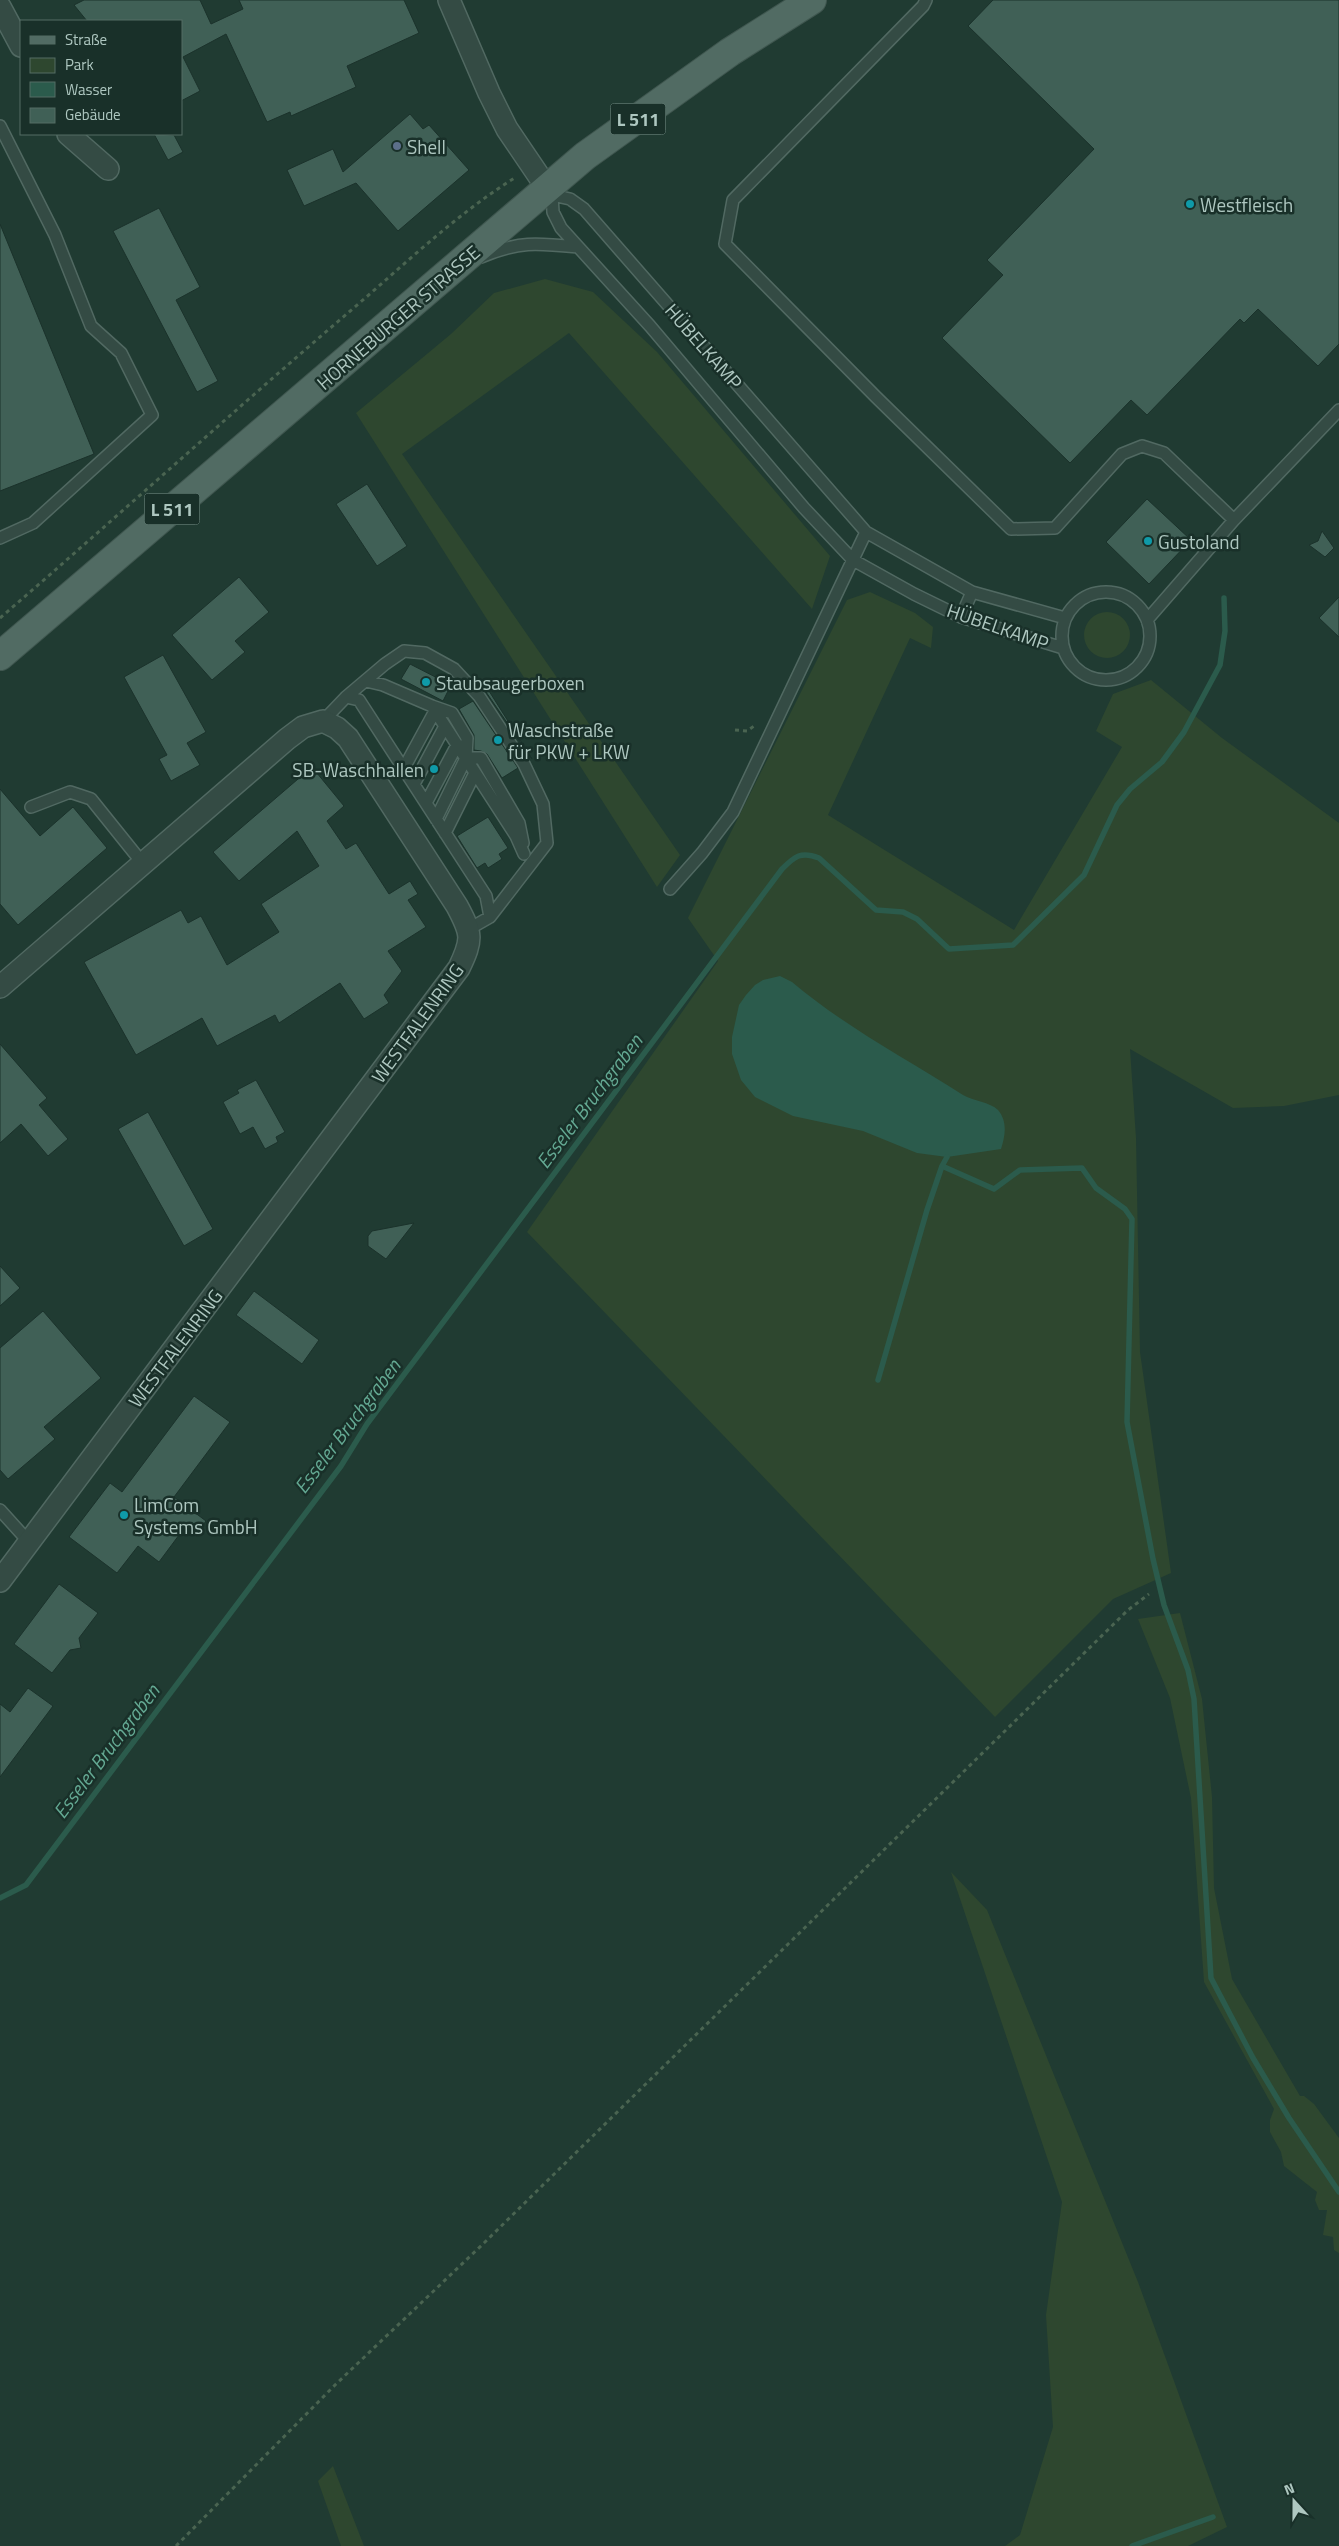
<svg xmlns="http://www.w3.org/2000/svg" width="1339" height="2546" font-family="'Titillium Web',sans-serif">
	<style>
		.green { fill: #2e472f }
		.water { fill: #2b5b4c }
		.lines { fill: none; stroke-linecap: round; stroke-linejoin: round }
		.stream { stroke: #2b5b4c; stroke-width: 5.5 }
		.building { fill: #406056; stroke: #1b322b }
		.lane-casing { stroke: #516962; stroke-width: 14 }
		.street-casing { stroke: #516962; stroke-width: 24 }
		.primary-casing { stroke: #405750; stroke-width: 30 }
		.path { stroke: #4a6451; stroke-width: 3; stroke-dasharray: 4 4; stroke-linecap: butt }
		.lane { stroke: #344b44; stroke-width: 11 }
		.street { stroke: #344b44; stroke-width: 21 }
		.primary { stroke: #516b63; stroke-width: 28 }
		.service-dot { fill: #5c6f8a; stroke: #193029; stroke-width: 2 }
		.culture-dot { fill: #0f9aa8; stroke: #193029; stroke-width: 2 }
		.labels { text-anchor: middle; dominant-baseline: central; stroke-width: 5; stroke-linejoin: round; paint-order: stroke }
		.shield { fill: #193029; stroke: #819a93; stroke-width: 1 }
		.shield-label { font-size: 18px; font-weight: bold; fill: #aec7c0 }
		.poi-label { font-size: 19px; fill: #aec7c0; stroke: #193029; text-anchor: start }
		.street-label { font-size: 19px; fill: #aec7c0; stroke: #193029 }
		.water-label { font-size: 20px; font-style: italic; fill: #64a993; stroke: #193029 }
	</style>
	<rect width="100%" height="100%" fill="#203b32"/>
	<!-- green -->
	<path class="green" d="M545 279 593 292 657 352 830 556 812 609 569 333 402 454 680 855 657 887 356 413 451 334 494 293Z
		M870 592 915 613 933 627 931 648 910 638 828 815 1014 930 1122 747 1096 731 1113 694 1151 680 1222 738 1339 823V1095L1284 1106 1233 1108 1130 1049 1136 1138 1140 1352 1171 1573 1113 1599 995 1717 527 1232 718 961 688 918 847 600Z
		M1084 635a23 23 0 1 1 46 0a23 23 0 1 1-46 0Z
		M1180 1613 1202 1699 1212 1797 1214 1888 1232 1979 1300 2096H1304L1314 2104 1339 2138V2253L1334 2250 1333 2237 1323 2235 1327 2210H1319L1315 2200 1317 2192 1284 2166 1281 2152 1270 2132V2120L1274 2109 1204 1982 1191 1798 1170 1698 1138 1619Z
		M951 1872 987 1910 1138 2282 1227 2527 1188 2546H1005L1020 2535 1053 2427 1046 2315 1062 2202Z
		M333 2466 364 2546H341L318 2481Z"/>
	<!-- water -->
	<path class="water" d="M780 976 792 982C844 1026 905 1058 963 1095 973 1101 990 1102 998 1110 1008 1122 1005 1136 1001 1149L947 1157 917 1153 863 1131 793 1116 755 1097 741 1080 732 1054V1037L739 1005 746 995 755 985 763 980Z"/>
	<g class="lines">
		<!-- stream -->
		<path class="stream" d="M947 1157 942 1166 994 1189 1020 1170 1082 1168 1096 1188 1125 1209 1132 1219 1127 1422 1153 1559 1164 1605 1188 1670 1194 1699 1211 1978 1253 2058 1289 2118 1339 2192
			M878 1380 927 1210 942 1166
			M0 1898 26 1885 341 1466 367 1424 782 869C795 856 801 851 819 858L876 910 903 912 917 919 949 949 1013 945 1084 875 1117 805 1130 789 1162 762 1184 732 1220 665 1225 631 1224 598
			M1132 2546 1213 2517"/>
	</g>
	<!-- building -->
	<path class="building" d="M84 0H200L211 24 243 9 239 0H404L419 33 347 66 356 87 291 116 290 112 267 122 226 34 183 57 200 91 181 101V21H87L74 5Z
		M993 0H1339V344L1318 366 1258 309 1244 323 1240 319 1147 415 1131 400 1070 463 942 338 1003 275 987 260 1094 149 968 26Z
		M410 114 423 129 429 125 469 170 398 231 356 183 304 206 287 170 333 149 343 172Z
		M154 134 174 135 183 152 168 160Z
		M159 208 200 287 176 300 218 381 197 392 113 231Z
		M0 224 94 454 0 491Z
		M367 484 407 546 377 566 336 504Z
		M1147 499 1191 540 1149 584 1106 542Z
		M1322 531 1334 548 1325 557 1309 545 1318 541Z
		M239 577 269 612 235 641 245 652 212 680 172 635Z
		M1339 597V637L1319 618Z
		M163 655 206 732 187 743 200 765 171 781 159 759 167 755 124 677Z
		M410 664 451 685 443 701 401 679Z
		M489 691 532 759 486 692Z
		M473 701 518 768 502 778 487 754 481 751 474 750V735L459 709Z
		M312 767 344 806 327 821 346 849 356 843 389 894 410 881 418 894 408 900 426 927 388 951 402 971 384 995 389 1003 364 1019 340 983 279 1023 275 1015 217 1046 202 1018 136 1055 84 962 181 910 188 923 201 916 227 965 279 932 261 904 319 866 297 831 239 881 213 852Z
		M0 789 40 836 73 807 107 848 18 925 0 904Z
		M488 817 508 848 499 854 502 859 488 868 485 863 477 868 457 836Z
		M0 1044 47 1098 39 1105 68 1139 48 1156 21 1124 0 1143Z
		M256 1080 285 1132 276 1137 278 1142 265 1149 253 1127 240 1134 223 1102 239 1093 237 1090Z
		M148 1112 213 1229 184 1246 118 1129Z
		M414 1223 386 1259 368 1246V1236L372 1231Z
		M0 1266 20 1288 0 1306Z
		M254 1291 319 1340 302 1364 236 1315Z
		M43 1311 101 1378 44 1427 55 1439 8 1479 0 1470V1348Z
		M194 1396 230 1422 174 1497 206 1521 196 1535 185 1527 159 1562 138 1546 117 1573 69 1537 110 1483 122 1492Z
		M59 1584 98 1613 79 1638 81 1648 70 1650 52 1673 14 1644Z
		M28 1688 53 1706 0 1777V1704L10 1712Z"/>
	<g class="lines">
		<defs>
			<path id="lane" d="M926 0 923 6 733 200 725 244 876 397 1011 529 1055 528 1122 454 1142 446 1164 453 1234 520 1339 410
				M0 126 55 235 91 326 121 353 152 415 33 523 0 538
				M548 189 552 195 553 212 561 228 650 326 804 508 853 560 914 594 961 617 1063 648
				M552 195 570 199 584 209 866 532 972 592 1065 618
				M481 257C519 241 537 243 577 247
				M1062 636a44 44 0 1 1 88 0a44 44 0 1 1-88 0Z
				M961 617 972 592
				M1147 620 1234 520
				M366 681 383 685 432 706 516 836 524 854
				M346 697 359 700 486 896 490 917
				M432 706 452 713 467 738 466 758 436 819
				M323 721 346 697 385 664 404 651 425 653 454 669 479 696 524 764 543 804 547 843 490 917 469 929
				M466 758H481L519 823 523 843
				M404 768 435 711
				M414 784 445 726
				M426 803 457 745
				M31 807 70 792 91 799 144 865
				M445 833 475 773
				M670 889 702 853 733 812 866 532
				M0 1510 29 1542"/>
			<path id="street" d="M449 0 489 93 507 129 547 188
				M0 7 21 46
				M68 134 108 169
				M0 987 287 739 303 727 323 721 337 728 348 738 457 906C472 934 473 939 459 968L0 1581"/>
			<path id="primary" d="M0 656 585 156 730 52 812 0"/>
		</defs>
		<!-- lane casing -->
		<use href="#lane" class="lane-casing"/>
		<!-- street casing -->
		<use href="#street" class="street-casing"/>
		<!-- primary casing -->
		<use href="#primary" class="primary-casing"/>
		<!-- path -->
		<path class="path" d="M0 618C117 517 231 413 349 312 403 266 455 215 516 177
			M735 730 747 731 754 726 756 727
			M176 2546 335 2385 484 2243 1128 1610 1149 1594"/>
		<!-- lane -->
		<use href="#lane" class="lane"/>
		<!-- street -->
		<use href="#street" class="street"/>
		<!-- primary -->
		<use href="#primary" class="primary"/>
	</g>
	<!-- markers -->
	<circle class="service-dot" cx="397" cy="146" r="5"/>
	<g class="culture-dot">
		<circle cx="1190" cy="204" r="5"/>
		<circle cx="1148" cy="541" r="5"/>
		<circle cx="426" cy="682" r="5"/>
		<circle cx="498" cy="740" r="5"/>
		<circle cx="434" cy="769" r="5"/>
		<circle cx="124" cy="1515" r="5"/>
	</g>
	<g class="labels">
		<!-- shield labels -->
		<g class="shield">
			<rect x="610.5" y="103.5" width="55" height="31" rx="4"/>
			<rect x="144.5" y="493.5" width="55" height="31" rx="4"/>
		</g>
		<g class="shield-label">
			<text x="638" y="119">L 511</text>
			<text x="172" y="509">L 511</text>
		</g>
		<!-- poi labels -->
		<g class="poi-label">
			<text x="407" y="146">Shell</text>
			<text x="1200" y="204">Westfleisch</text>
			<text x="1158" y="541">Gustoland</text>
			<text x="436" y="682">Staubsaugerboxen</text>
			<text x="508" y="729">Waschstraße<tspan x="508" dy="22">für PKW + LKW</tspan></text>
			<text x="424" y="769" text-anchor="end">SB-Waschhallen</text>
			<text x="134" y="1504">LimCom<tspan x="134" dy="22">Systems GmbH</tspan></text>
		</g>
		<!-- street labels -->
		<g class="street-label">
			<text transform="translate(398 317) rotate(-41)">HORNEBURGER STRASSE</text>
			<text transform="translate(704 346) rotate(49)">HÜBELKAMP</text>
			<text transform="translate(998 626) rotate(19)">HÜBELKAMP</text>
			<text transform="translate(417 1023) rotate(-54)">WESTFALENRING</text>
			<text transform="translate(175 1348) rotate(-53)">WESTFALENRING</text>
		</g>
		<!-- water labels -->
		<g class="water-label">
			<text transform="translate(589 1101) rotate(-53)">Esseler Bruchgraben</text>
			<text transform="translate(347 1426) rotate(-53)">Esseler Bruchgraben</text>
			<text transform="translate(106 1751) rotate(-53)">Esseler Bruchgraben</text>
		</g>
	</g>
	<!-- legend -->
	<rect x="20" y="20" width="162" height="115" fill="#193029" stroke="#556c65"/>
	<rect x="30" y="36" width="25" height="8" fill="#516b63" stroke="#556c65"/>
	<text x="65" y="45" font-size="15" fill="#aec7c0">Straße</text>
	<rect x="30" y="58" width="25" height="15" fill="#2e472f" stroke="#556c65"/>
	<text x="65" y="70" font-size="15" fill="#aec7c0">Park</text>
	<rect x="30" y="82" width="25" height="15" fill="#2b5b4c" stroke="#556c65"/>
	<text x="65" y="95" font-size="15" fill="#aec7c0">Wasser</text>
	<rect x="30" y="108" width="25" height="15" fill="#406056" stroke="#556c65"/>
	<text x="65" y="120" font-size="15" fill="#aec7c0">Gebäude</text>
	<!-- north arrow -->
	<g transform="translate(1294 2501) rotate(339)" stroke="#193029" stroke-width="4" paint-order="stroke">
	<path d="M0-4L9 19L0 12L-9 19Z" fill="#aec7c0"/>
	<text y="-8" font-size="14" font-weight="bold" text-anchor="middle" fill="#aec7c0">N</text>
	</g>
</svg>
